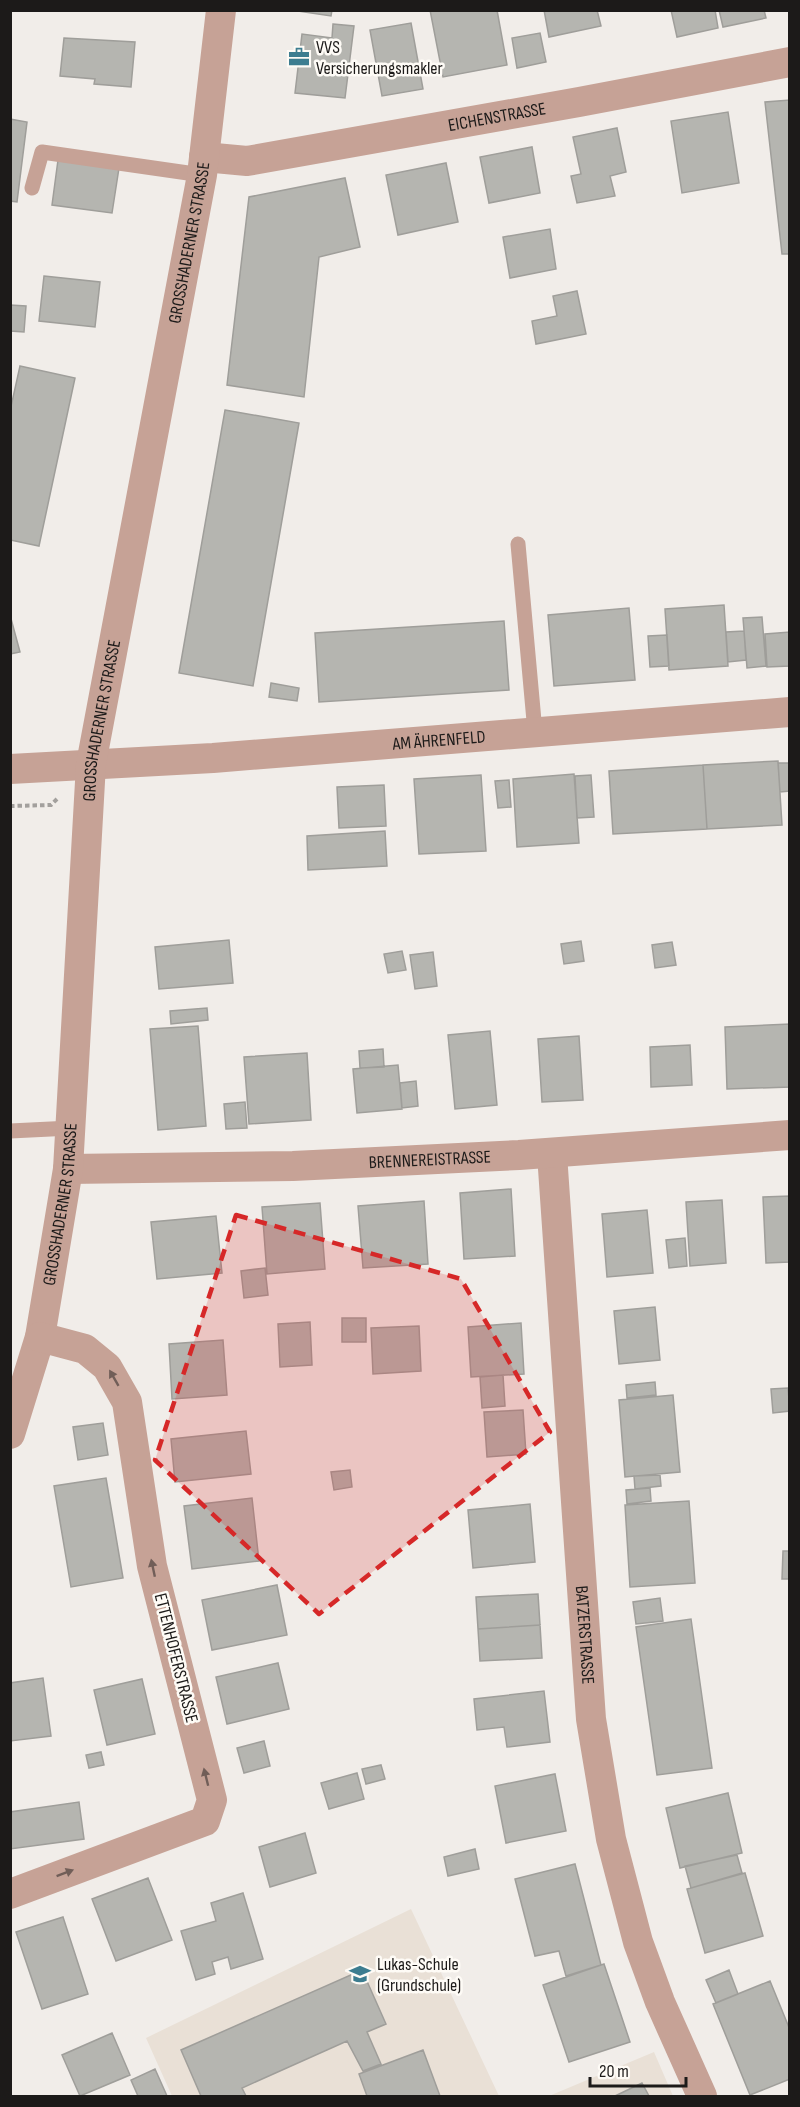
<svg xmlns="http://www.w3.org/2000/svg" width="800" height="2107" font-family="'Sofia Sans Condensed',sans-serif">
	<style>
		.built { fill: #e9e0d6 }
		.building { fill: #b5b5b0; stroke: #9f9e9a; stroke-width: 1.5 }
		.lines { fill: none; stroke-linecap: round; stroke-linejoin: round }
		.path { stroke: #a3a09d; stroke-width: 4; stroke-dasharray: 4.5 3; stroke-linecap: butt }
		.service { stroke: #c6a296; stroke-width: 15 }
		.minor { stroke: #c6a296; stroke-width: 30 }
		.oneway { fill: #715e58 }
		.marked { fill: #d62828; fill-opacity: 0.2; stroke: #d62828; stroke-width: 4.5; stroke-dasharray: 12 8; stroke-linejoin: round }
		.labels { text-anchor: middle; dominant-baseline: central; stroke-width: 5; stroke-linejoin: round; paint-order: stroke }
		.poi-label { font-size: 18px; fill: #1c1a19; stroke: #fefbf6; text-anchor: start }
		.street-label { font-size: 18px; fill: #1c1a19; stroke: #fefbf6 }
	</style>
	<rect width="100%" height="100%" fill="#f1ede9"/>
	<!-- built -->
	<path class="built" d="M411 1909 499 2096H172L146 2038Z
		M654 2052 673 2096H549Z"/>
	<!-- building -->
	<path class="building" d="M291 10H332L331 16Z
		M430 10H497L507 65 443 77Z
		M544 10H597L601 26 549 37Z
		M671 10H715L718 28 677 37Z
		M719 10H764L766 18 723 27Z
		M411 23 423 89 382 96 370 30Z
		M333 24 354 26 345 98 295 93 302 34 332 38Z
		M540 33 546 62 517 68 512 38Z
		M64 38 135 42 131 87 94 84 95 79 60 76Z
		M790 100V254H782L765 102Z
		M728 112 739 183 682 193 671 121Z
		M10 119 27 122 17 202 10 201Z
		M617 128 626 172 610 176 615 196 577 203 571 176 581 174 573 137Z
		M532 147 540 193 489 203 480 157Z
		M58 160 119 168 112 213 52 205Z
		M446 163 458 222 398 235 386 175Z
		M345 178 360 247 319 257 304 397 227 385 249 197Z
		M550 229 556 269 510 278 503 237Z
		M44 276 100 282 95 327 39 321Z
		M577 291 586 334 536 344 532 321 557 316 553 296Z
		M10 305 26 306 24 332 10 331Z
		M20 366 75 378 39 546 10 540V411Z
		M225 410 299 423 253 686 179 673Z
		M724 605 728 666 669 670 665 609Z
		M629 608 635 680 554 686 548 615Z
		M10 615 20 652 10 654Z
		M762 617 766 666 747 668 743 618Z
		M504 621 509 690 319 702 315 633Z
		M744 631 746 660 728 662 726 632Z
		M790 632V666L767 667 765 634Z
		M667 635 669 666 650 667 648 636Z
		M271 683 299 688 297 701 269 697Z
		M778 761 782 825 707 829 703 765Z
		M778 763H790V791L780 792Z
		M703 765 707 829 613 834 609 771Z
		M574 774 579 843 517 847 513 779Z
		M481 775 486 851 419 854 414 779Z
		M591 775 594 817 577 818 575 776Z
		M509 780 511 807 498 808 495 781Z
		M384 785 386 826 339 828 337 787Z
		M385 831 387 866 308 870 307 836Z
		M229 940 233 983 159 989 155 947Z
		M581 941 584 961 564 964 561 944Z
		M672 942 676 965 655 968 652 945Z
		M402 951 406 970 388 973 384 954Z
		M433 952 437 986 415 989 410 955Z
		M207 1008 208 1020 171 1024 170 1011Z
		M790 1024V1087L727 1089 725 1027Z
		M198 1026 206 1126 158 1130 150 1029Z
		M490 1031 497 1105 455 1109 448 1035Z
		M579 1036 583 1100 542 1102 538 1039Z
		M690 1045 692 1085 651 1087 650 1047Z
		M383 1049 384 1067 360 1068 359 1051Z
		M307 1053 311 1120 249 1124 244 1057Z
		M398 1065 402 1109 357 1113 353 1069Z
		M416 1081 418 1106 402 1108 400 1083Z
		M245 1102 247 1128 226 1129 224 1104Z
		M511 1189 515 1256 464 1259 460 1193Z
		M790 1196V1262L766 1263 763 1197Z
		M722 1200 726 1263 690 1266 686 1202Z
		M424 1201 428 1264 363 1268 358 1206Z
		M320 1203 325 1269 267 1274 262 1207Z
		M647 1210 653 1273 607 1277 602 1214Z
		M216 1216 222 1273 157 1279 151 1222Z
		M685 1238 687 1266 669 1268 666 1240Z
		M265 1268 268 1295 244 1298 241 1271Z
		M655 1307 660 1360 619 1364 614 1311Z
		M342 1318H366V1342H342Z
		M310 1322 312 1365 280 1367 278 1324Z
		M521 1323 524 1374 471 1377 468 1327Z
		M419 1326 421 1371 373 1374 371 1328Z
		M223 1340 227 1395 172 1399 169 1344Z
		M503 1375 505 1406 482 1408 480 1377Z
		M655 1382 656 1395 627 1398 626 1385Z
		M788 1388 790 1411 773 1413 771 1389Z
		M673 1395 680 1472 625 1477 619 1400Z
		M523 1410 526 1454 487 1457 484 1412Z
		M103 1423 108 1455 78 1460 73 1427Z
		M246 1431 251 1474 175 1482 171 1439Z
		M350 1470 352 1487 334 1490 331 1472Z
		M660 1475 661 1486 635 1489 634 1476Z
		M106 1478 123 1578 71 1587 54 1486Z
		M650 1488 651 1501 627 1504 626 1490Z
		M252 1498 259 1561 192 1569 184 1506Z
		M689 1501 695 1583 630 1587 625 1505Z
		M530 1504 535 1562 473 1568 468 1510Z
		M783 1551H790V1579H782Z
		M277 1585 287 1635 212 1650 202 1600Z
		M538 1594 540 1625 478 1629 476 1597Z
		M660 1598 663 1621 636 1624 633 1602Z
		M691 1619 712 1768 657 1775 636 1627Z
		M540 1625 542 1658 480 1661 478 1629Z
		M278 1663 289 1709 227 1724 216 1677Z
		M43 1678 51 1736 10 1741V1683Z
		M142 1679 155 1734 107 1745 94 1690Z
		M544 1691 550 1742 507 1747 504 1727 477 1730 474 1699Z
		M264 1741 270 1766 244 1773 237 1748Z
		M101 1752 104 1765 89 1768 86 1755Z
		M381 1765 385 1779 366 1784 362 1769Z
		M357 1773 364 1799 329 1809 321 1783Z
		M555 1774 566 1831 506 1843 495 1786Z
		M728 1793 742 1853 680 1868 666 1808Z
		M79 1802 84 1839 10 1849V1812Z
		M305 1833 316 1873 270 1887 259 1847Z
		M475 1849 479 1869 448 1876 444 1857Z
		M737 1855 742 1873 691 1888 685 1866Z
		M575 1864 601 1965 566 1976 559 1951 535 1956 515 1879Z
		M745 1873 763 1936 705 1953 687 1889Z
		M148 1878 172 1940 116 1961 92 1899Z
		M243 1893 263 1959 231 1969 228 1957 212 1962 215 1974 196 1980 181 1931 216 1921 211 1903Z
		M63 1917 88 1994 42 2009 16 1932Z
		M604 1964 630 2042 569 2062 543 1985Z
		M362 1970 386 2024 367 2032 381 2064 363 2071 347 2041 242 2088 246 2096H201L181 2050Z
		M729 1970 738 1994 716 2003 706 1980Z
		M770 1981 790 2030V2079L750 2095 713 2004Z
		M112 2033 130 2075 80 2096 62 2055Z
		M423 2050 440 2096H367L359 2074Z
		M155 2069 167 2096H138L131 2080Z
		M642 2083 649 2096H615Z"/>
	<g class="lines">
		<!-- path -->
		<path class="path" d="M10 806 51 805 58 798"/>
		<!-- service -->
		<path class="service" d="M32 188 42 152 202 175
			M518 544 535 732
			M10 1131 71 1128"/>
		<!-- minor -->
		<g class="minor">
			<path id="s1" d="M204 157 247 161 579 102 790 62"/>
			<path id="s2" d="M10 769 213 758 790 712"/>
			<path id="s3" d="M552 1154 591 1719 611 1839 638 1942 660 2002 702 2096"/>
			<path id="s4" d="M68 1169 293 1166 519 1155 790 1135"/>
			<path id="s5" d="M10 1434 40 1337 68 1169 91 764 202 175 221 10"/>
			<path d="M10 1894 205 1821 212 1800 152 1566 127 1402 107 1367 85 1349 40 1337"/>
		</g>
	</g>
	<!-- one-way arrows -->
	<defs><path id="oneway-solid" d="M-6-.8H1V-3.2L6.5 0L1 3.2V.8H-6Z" transform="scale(1.5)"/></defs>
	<g class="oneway">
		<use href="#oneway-solid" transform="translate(114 1378) rotate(-120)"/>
		<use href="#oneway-solid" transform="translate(153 1568) rotate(-102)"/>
		<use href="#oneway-solid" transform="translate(206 1777) rotate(-104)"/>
		<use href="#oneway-solid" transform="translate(65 1873) rotate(-21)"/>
	</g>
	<!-- marked area -->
	<path class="marked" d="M236 1215 461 1279 550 1432 319 1614 155 1460Z"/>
	<!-- icons -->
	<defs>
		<symbol id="office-bare" viewBox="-9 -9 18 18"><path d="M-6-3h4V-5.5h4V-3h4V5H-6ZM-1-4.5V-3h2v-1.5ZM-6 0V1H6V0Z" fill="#3d7d90" stroke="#fefbf6" stroke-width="2.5" paint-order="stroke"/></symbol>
		<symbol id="school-bare" viewBox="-9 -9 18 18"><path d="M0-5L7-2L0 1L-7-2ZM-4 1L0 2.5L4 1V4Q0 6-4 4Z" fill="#3d7d90" stroke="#fefbf6" stroke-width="2.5" paint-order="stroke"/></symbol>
	</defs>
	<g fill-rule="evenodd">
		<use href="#office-bare" x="284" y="42" width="30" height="30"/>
		<use href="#school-bare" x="345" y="1959" width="30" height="30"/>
	</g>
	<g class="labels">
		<!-- poi labels -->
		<g class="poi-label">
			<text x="316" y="47">VVS<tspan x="316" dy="21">Versicherungsmakler</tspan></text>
			<text x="377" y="1964">Lukas-Schule<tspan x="377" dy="21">(Grundschule)</tspan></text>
		</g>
		<!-- street labels -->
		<g class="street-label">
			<text stroke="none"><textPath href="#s1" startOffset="297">EICHENSTRASSE</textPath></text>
			<text stroke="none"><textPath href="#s5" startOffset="1208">GROSSHADERNER STRASSE</textPath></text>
			<text stroke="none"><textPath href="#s5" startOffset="722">GROSSHADERNER STRASSE</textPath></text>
			<text stroke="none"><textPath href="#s2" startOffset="430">AM ÄHRENFELD</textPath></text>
			<text stroke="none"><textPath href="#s4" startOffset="362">BRENNEREISTRASSE</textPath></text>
			<text stroke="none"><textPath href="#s5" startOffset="236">GROSSHADERNER STRASSE</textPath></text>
			<text stroke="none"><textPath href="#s3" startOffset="482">BATZERSTRASSE</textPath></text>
			<text transform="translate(176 1658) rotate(76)">ETTENHOFERSTRASSE</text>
		</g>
	</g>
	<!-- border -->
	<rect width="800" height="2107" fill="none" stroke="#1c1a19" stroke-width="24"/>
	<!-- scale -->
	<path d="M590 2077v9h96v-9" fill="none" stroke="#1c1a19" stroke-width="3"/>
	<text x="599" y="2077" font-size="18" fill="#1c1a19" stroke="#fefbf6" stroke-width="4.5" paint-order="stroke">20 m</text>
</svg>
